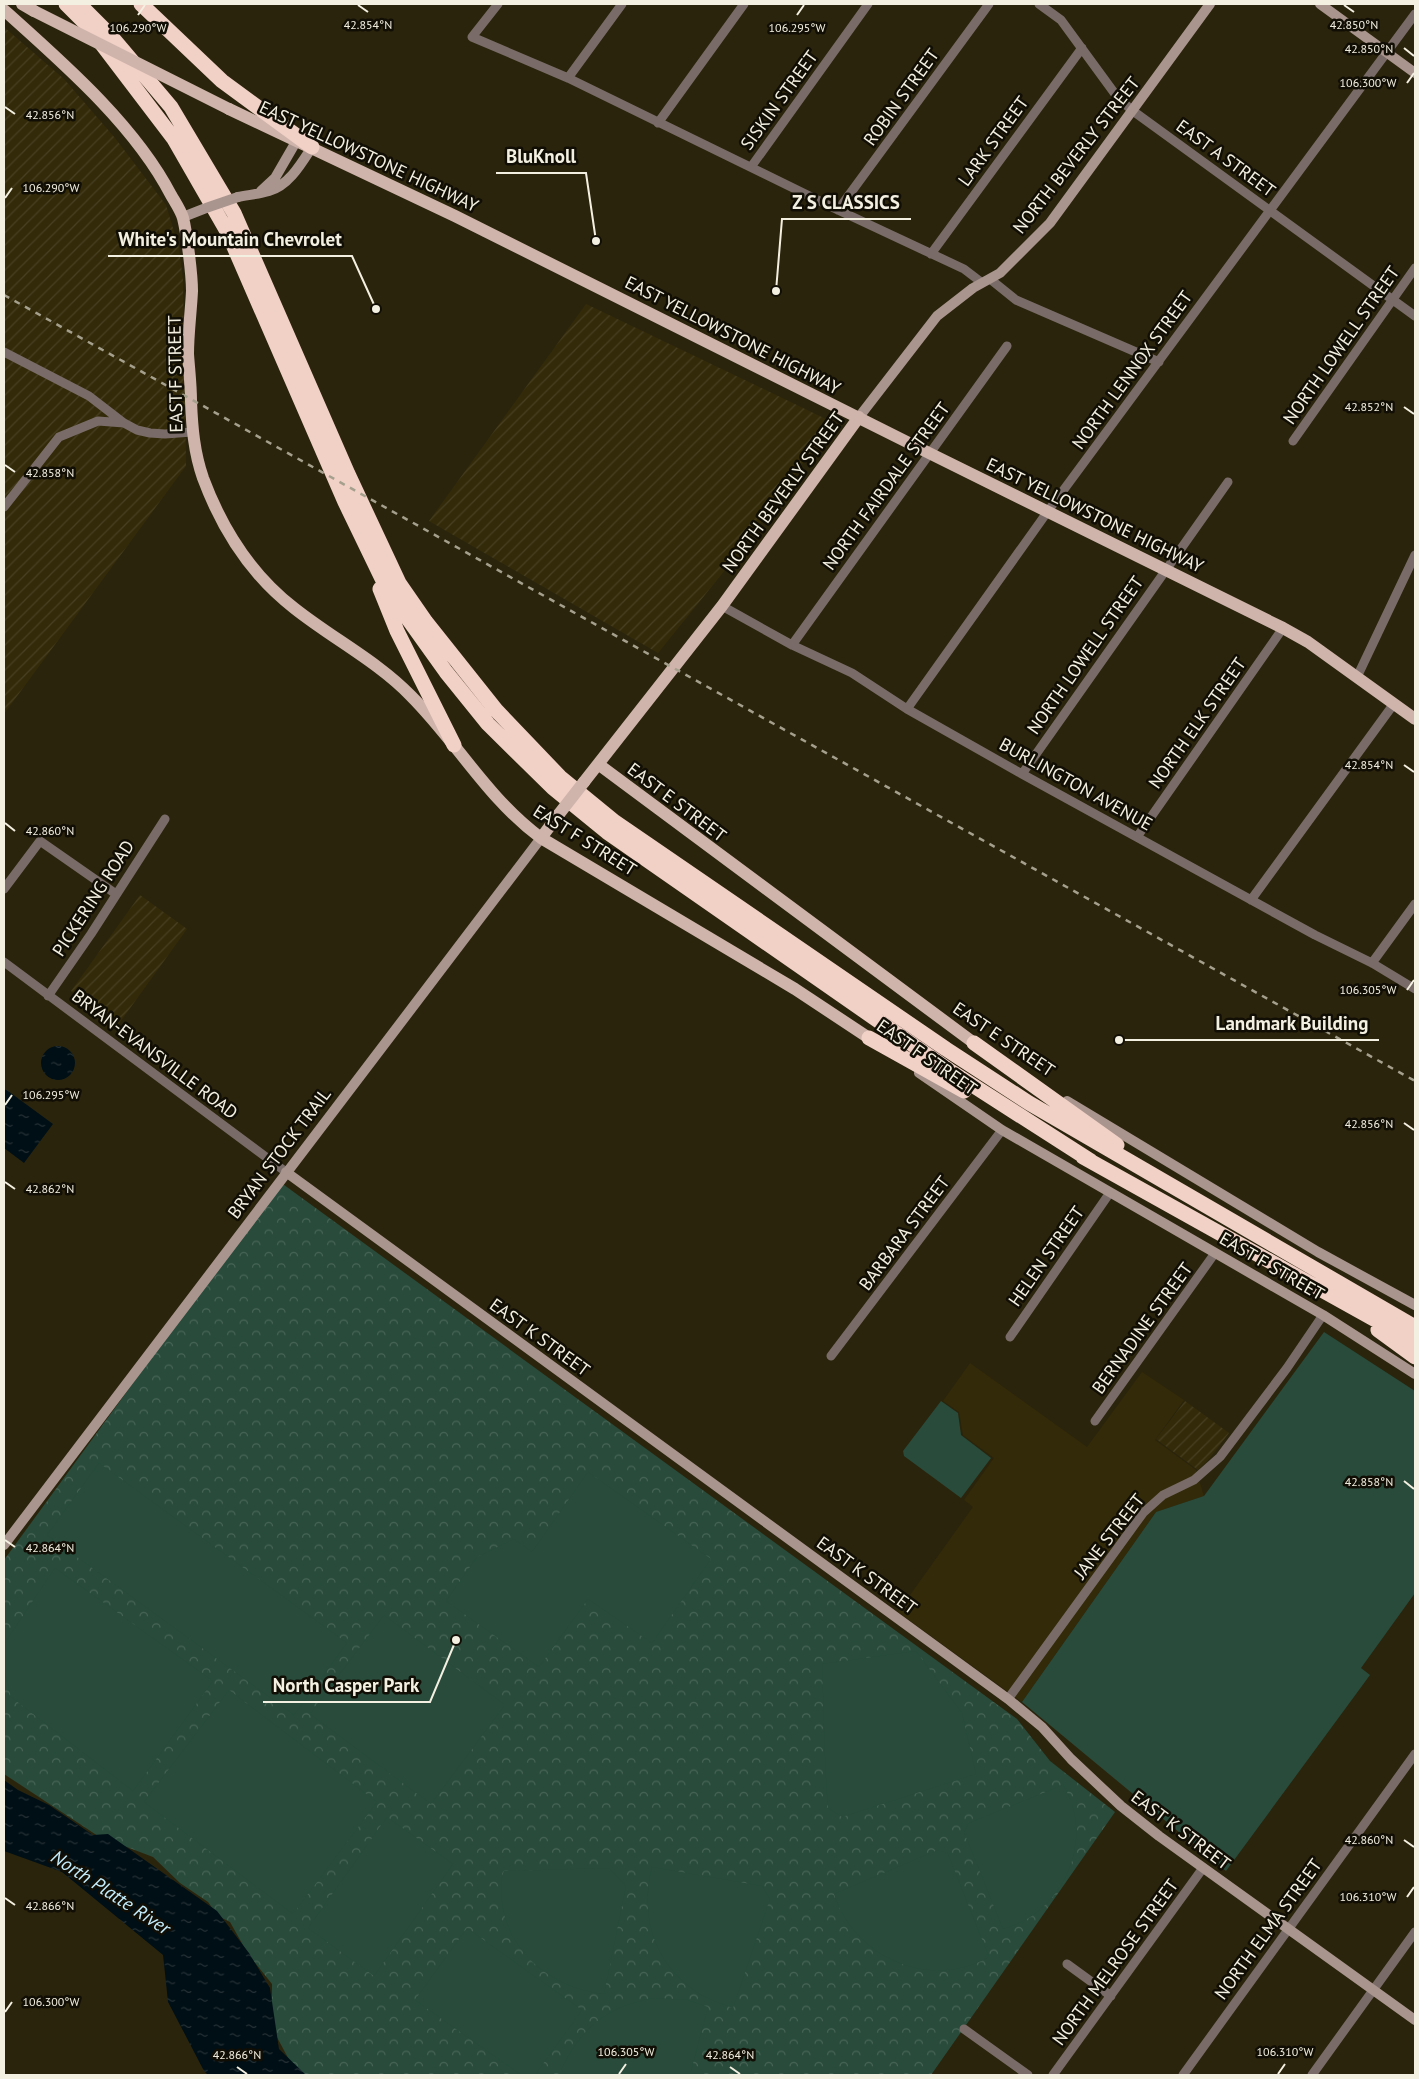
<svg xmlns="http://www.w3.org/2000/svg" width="1419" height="2079" font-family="'PT Sans',sans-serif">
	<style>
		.built { fill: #332a09 }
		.industrial { fill: url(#industrial-furrows) }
		.forest { fill: url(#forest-crowns) }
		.pitch { fill: #284b3b }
		.water { fill: url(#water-ripples) }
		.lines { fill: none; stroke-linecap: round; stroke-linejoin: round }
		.street { stroke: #796c68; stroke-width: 9 }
		.secondary { stroke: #a9958e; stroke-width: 10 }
		.primary { stroke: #cfb4ab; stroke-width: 12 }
		.highway { stroke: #f1d0c6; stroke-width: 15 }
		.rail { stroke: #a5a08d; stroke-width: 2.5; stroke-dasharray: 6 6; stroke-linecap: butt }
		.secondary-bridge { stroke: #a9958e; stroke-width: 10 }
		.primary-bridge { stroke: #cfb4ab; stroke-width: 12 }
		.ticks { fill: none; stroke: #f4f0e1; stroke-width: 2 }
		.labels { text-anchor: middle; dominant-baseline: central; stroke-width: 5; stroke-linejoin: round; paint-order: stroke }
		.street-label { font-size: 18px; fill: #f4f0e1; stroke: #110e05 }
		.water-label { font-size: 19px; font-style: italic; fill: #c3ecfc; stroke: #110e05 }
		.ticks-label { font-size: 12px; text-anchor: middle; fill: #f4f0e1; stroke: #110e05; stroke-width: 5; stroke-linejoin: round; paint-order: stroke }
		.leader { fill: none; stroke: #f4f0e1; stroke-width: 2 }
		.callout-dot { fill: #f4f0e1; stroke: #110e05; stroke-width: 2 }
		.callout-label { font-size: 19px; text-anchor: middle; font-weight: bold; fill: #f4f0e1; stroke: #110e05; stroke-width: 5; stroke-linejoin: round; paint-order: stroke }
	</style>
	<defs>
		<pattern id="industrial-furrows" width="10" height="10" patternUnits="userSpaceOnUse" patternTransform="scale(1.25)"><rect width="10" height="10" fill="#332a09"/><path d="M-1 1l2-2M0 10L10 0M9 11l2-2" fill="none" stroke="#473f21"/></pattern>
		<pattern id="forest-crowns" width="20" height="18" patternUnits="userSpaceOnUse" patternTransform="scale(1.25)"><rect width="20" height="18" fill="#284b3b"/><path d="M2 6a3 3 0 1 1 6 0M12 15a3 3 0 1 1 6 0" fill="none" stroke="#486557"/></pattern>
		<pattern id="water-ripples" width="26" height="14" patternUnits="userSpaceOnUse" patternTransform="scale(1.25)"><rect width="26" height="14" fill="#000f15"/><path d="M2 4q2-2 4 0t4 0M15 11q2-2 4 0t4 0" fill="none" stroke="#263237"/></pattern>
	</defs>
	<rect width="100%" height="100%" fill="#2b240c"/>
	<!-- built -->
	<path class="built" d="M970 1363 1087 1447 1142 1372 1184 1400 1155 1440 1196 1470 1204 1496 1156 1512 1022 1702 898 1612 973 1507 964 1500 994 1458 963 1435 959 1412 943 1401Z"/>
	<!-- industrial -->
	<path class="industrial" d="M4 27 64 79 115 138 166 205 179 248 183 280 186 466 4 714Z
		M586 304 828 420 818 442 738 554 658 653 429 521Z
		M140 895 187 929 118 1025 71 991Z
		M1185 1401 1229 1433 1209 1459 1198 1470 1156 1439Z"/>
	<!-- forest -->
	<path class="forest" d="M280 1182 1017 1719 1050 1761 1115 1812 931 2075H302L293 2067 272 2028V1984L248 1954 230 1922 218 1916 208 1902 180 1883 153 1857 98 1836 4 1774V1560Z"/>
	<!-- pitch -->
	<path class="pitch" d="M1324 1332 1415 1391V1593L1361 1668 1370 1675 1226 1871 1022 1702 1156 1512 1204 1496Z
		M941 1401 958 1413 961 1435 991 1458 961 1498 904 1456 903 1451Z
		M99 1463 347 1643 294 1715 47 1535Z
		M588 1472 711 1559 652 1643 588 1599 539 1667 446 1601 477 1557 514 1539 532 1552Z
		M55 1568 213 1681 133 1791 11 1697 4 1670V1644Z
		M384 1615 505 1705 431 1804 310 1714Z
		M916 1651 962 1713 976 1774 842 1817 828 1808C824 1760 824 1712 822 1664Z
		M229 1690 377 1802 293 1914 144 1802Z
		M1063 1785C1089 1826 1075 1883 1037 1912 1027 1920 1016 1925 1003 1929L964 1832 969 1823Z
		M387 1817 453 1864 374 1976 308 1928Z
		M938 1850 948 1854 989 1957C929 1991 854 1957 834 1894Z
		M652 1867 762 1886 770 1899 733 2008C720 2003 706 1999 694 1990 653 1961 640 1915 652 1867Z
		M609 1868 626 1886 604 1994C555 1989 508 1954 502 1902 502 1892 499 1881 504 1871Z
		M467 1928 582 2010 535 2075H521L415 2000Z
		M655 1998 687 2000 708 2007 690 2075H571L561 2070C582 2027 607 2006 655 1998Z"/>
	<!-- water -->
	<path class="water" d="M41 1063a17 17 0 1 1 34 0a17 17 0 1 1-34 0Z
		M4 1088 53 1124 24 1163 4 1148Z
		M4 1780 18 1790 49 1805 93 1835 108 1834 217 1911 249 1953 270 1988 279 2049 306 2075H208L204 2071 168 2002 163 1955 62 1872 4 1851Z"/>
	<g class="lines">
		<!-- street -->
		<path class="street" d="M498 4 472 37 568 78 838 210 964 269 981 282
			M1039 4 1061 20 1118 98 1133 111 1415 316
			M568 78 622 4
			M658 123 744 4
			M751 167 868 4
			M838 210 989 4
			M931 254 1082 48
			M990 279 1016 300 1159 362
			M4 352 89 396 124 423
			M1293 441 1415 268
			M4 507 59 437 98 421 124 423 137 430 150 433 165 434 192 432
			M722 606 792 645 852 673 907 709 1022 774 1315 935 1372 963 1415 989
			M792 645 1007 346
			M1357 677 1415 555
			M907 709 1048 511 1415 14
			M1022 774 1228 482
			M1137 837 1283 628
			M4 889 40 841 116 894
			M1251 900 1393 705
			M4 962 286 1172
			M1372 963 1415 904
			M48 996 91 934 165 819
			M1010 1337 1109 1194
			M831 1356 1002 1130
			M1095 1421 1215 1253
			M1008 1699 1143 1513 1163 1495 1194 1480 1220 1457 1287 1368 1323 1315
			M1067 1964 1111 1996
			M964 2029 1028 2075
			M1053 2075 1203 1868
			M1183 2075 1415 1754
			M1312 2075 1415 1932"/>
		<!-- secondary -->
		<path class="secondary" d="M1320 4 1415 73
			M261 191 275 178 297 140
			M238 197C248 195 259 194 269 191 289 185 301 164 312 147
			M183 217 206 208
			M859 417 937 316 973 288 1000 273 1050 223 1210 4
			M919 1073 1002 1130 1323 1315 1415 1374
			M1067 1101 1318 1252 1415 1305
			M286 1172 1008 1699 1042 1727 1071 1759 1121 1806 1159 1836 1415 2020
			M4 1545 541 838"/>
		<!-- primary -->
		<path class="primary" d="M22 4 34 11
			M4 10C62 62 135 125 171 195 175 202 181 211 183 218 187 234 192 275 192 291 191 312 188 333 188 354 189 369 191 385 191 401 192 427 194 452 203 478 222 529 250 574 294 608 333 639 377 661 411 696 457 742 487 798 541 838L795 989 869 1038
			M229 109 455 216 929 453 1283 628 1308 642 1415 719
			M598 764 974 1043
			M584 782 722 606 859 417
			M541 838 559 814"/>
		<!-- highway -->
		<path class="highway" d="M66 4 88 26 174 139 228 233 345 502 388 591 446 672 488 724 553 788 607 832 949 1070 1091 1161
			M79 4 111 36 171 107 234 213 348 474 399 583 426 622 496 710 560 777 615 822 946 1049 1029 1103 1415 1327
			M141 4 222 81 312 147
			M380 589 397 631 454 745
			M869 1038 964 1091
			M974 1043 1117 1145
			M1083 1157 1415 1342
			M1378 1330 1415 1357"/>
		<!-- rail -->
		<path class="rail" d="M4 295 1415 1081"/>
		<!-- secondary-bridge -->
		<path class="secondary-bridge" d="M206 208 238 197"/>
		<!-- primary-bridge -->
		<path class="primary-bridge" d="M34 11 229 109
			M559 814 584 782"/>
	</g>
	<!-- ticks -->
	<path class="ticks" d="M358 5 368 12M1344 5 1354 12M138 15 145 5M797 15 804 5M1404 48 1414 56M1407 83 1414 73M5 107 15 114M5 198 12 188M1404 407 1414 414M5 465 15 472M1404 765 1414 772M5 823 15 831M1407 990 1414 980M5 1105 12 1095M1404 1123 1414 1130M5 1182 15 1189M1404 1481 1414 1489M5 1540 15 1547M1404 1840 1414 1847M1407 1897 1414 1887M5 1898 15 1905M5 2012 12 2002M237 2067 247 2074M730 2067 740 2074M619 2074 626 2064M1278 2074 1285 2064"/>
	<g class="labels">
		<!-- street labels -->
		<g class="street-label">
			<text transform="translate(901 97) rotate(-54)">ROBIN STREET</text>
			<text transform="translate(779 100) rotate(-54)">SISKIN STREET</text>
			<text transform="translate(993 141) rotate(-54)">LARK STREET</text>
			<text transform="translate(1076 155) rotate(-52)">NORTH BEVERLY STREET</text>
			<text transform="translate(369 156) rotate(25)">EAST YELLOWSTONE HIGHWAY</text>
			<text transform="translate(1226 158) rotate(36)">EAST A STREET</text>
			<text transform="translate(733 335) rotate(27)">EAST YELLOWSTONE HIGHWAY</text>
			<text transform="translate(1341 345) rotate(-55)">NORTH LOWELL STREET</text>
			<text transform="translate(1132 370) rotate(-54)">NORTH LENNOX STREET</text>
			<text transform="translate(175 374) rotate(-91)">EAST F STREET</text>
			<text transform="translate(886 486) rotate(-54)">NORTH FAIRDALE STREET</text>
			<text transform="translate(783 492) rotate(-54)">NORTH BEVERLY STREET</text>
			<text transform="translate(1095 515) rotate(26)">EAST YELLOWSTONE HIGHWAY</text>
			<text transform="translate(1085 655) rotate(-55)">NORTH LOWELL STREET</text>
			<text transform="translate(1197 723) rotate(-55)">NORTH ELK STREET</text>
			<text transform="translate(1076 784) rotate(29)">BURLINGTON AVENUE</text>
			<text transform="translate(677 802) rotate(37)">EAST E STREET</text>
			<text transform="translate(585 840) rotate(32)">EAST F STREET</text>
			<text transform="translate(93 898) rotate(-57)">PICKERING ROAD</text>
			<text transform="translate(1004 1039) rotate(34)">EAST E STREET</text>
			<text transform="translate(155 1054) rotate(37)">BRYAN-EVANSVILLE ROAD</text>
			<text transform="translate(927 1057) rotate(35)">EAST F STREET</text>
			<text transform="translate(279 1153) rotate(-53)">BRYAN STOCK TRAIL</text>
			<text transform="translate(904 1233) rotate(-53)">BARBARA STREET</text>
			<text transform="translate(1046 1256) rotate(-55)">HELEN STREET</text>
			<text transform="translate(1272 1266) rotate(30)">EAST F STREET</text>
			<text transform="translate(1142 1328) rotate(-54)">BERNADINE STREET</text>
			<text transform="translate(540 1337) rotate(36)">EAST K STREET</text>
			<text transform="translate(1109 1536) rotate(-52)">JANE STREET</text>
			<text transform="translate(867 1575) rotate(36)">EAST K STREET</text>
			<text transform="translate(1181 1830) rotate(37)">EAST K STREET</text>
			<text transform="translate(1268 1929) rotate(-54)">NORTH ELMA STREET</text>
			<text transform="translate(1115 1962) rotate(-54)">NORTH MELROSE STREET</text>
		</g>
		<!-- water labels -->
		<g class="water-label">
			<text transform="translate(111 1892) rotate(33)">North Platte River</text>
		</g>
	</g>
	<g class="ticks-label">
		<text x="1354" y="29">42.850°N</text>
		<text x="368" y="29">42.854°N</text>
		<text x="138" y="32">106.290°W</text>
		<text x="797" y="32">106.295°W</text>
		<text x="1369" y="53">42.850°N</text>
		<text x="1368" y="87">106.300°W</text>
		<text x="50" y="119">42.856°N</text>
		<text x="51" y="192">106.290°W</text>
		<text x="1369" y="411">42.852°N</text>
		<text x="50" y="477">42.858°N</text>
		<text x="1369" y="769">42.854°N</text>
		<text x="50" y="835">42.860°N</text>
		<text x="1368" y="994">106.305°W</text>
		<text x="51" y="1099">106.295°W</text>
		<text x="1369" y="1128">42.856°N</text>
		<text x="50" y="1193">42.862°N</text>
		<text x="1369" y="1486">42.858°N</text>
		<text x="50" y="1552">42.864°N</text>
		<text x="1369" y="1844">42.860°N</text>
		<text x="1368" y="1901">106.310°W</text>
		<text x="50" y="1910">42.866°N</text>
		<text x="51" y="2006">106.300°W</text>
		<text x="626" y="2056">106.305°W</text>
		<text x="1285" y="2056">106.310°W</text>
		<text x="237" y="2059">42.866°N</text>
		<text x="730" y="2059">42.864°N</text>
	</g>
	<!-- callouts -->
	<path class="leader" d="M596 241L586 173H496M776 291L782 219H911M376 309L352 256H108M1119 1040L1206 1040H1379M456 1640L430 1702H263"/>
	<g class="callout-dot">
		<circle cx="596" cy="241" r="5"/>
		<circle cx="776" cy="291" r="5"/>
		<circle cx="376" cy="309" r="5"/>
		<circle cx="1119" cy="1040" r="5"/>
		<circle cx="456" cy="1640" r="5"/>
	</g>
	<g class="callout-label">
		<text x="541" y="163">BluKnoll</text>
		<text x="846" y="209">Z S CLASSICS</text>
		<text x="230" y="246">White's Mountain Chevrolet</text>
		<text x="1292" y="1030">Landmark Building</text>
		<text x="346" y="1692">North Casper Park</text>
	</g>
	<!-- border -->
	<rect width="1419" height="2079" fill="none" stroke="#f4f0e1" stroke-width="10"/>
</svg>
